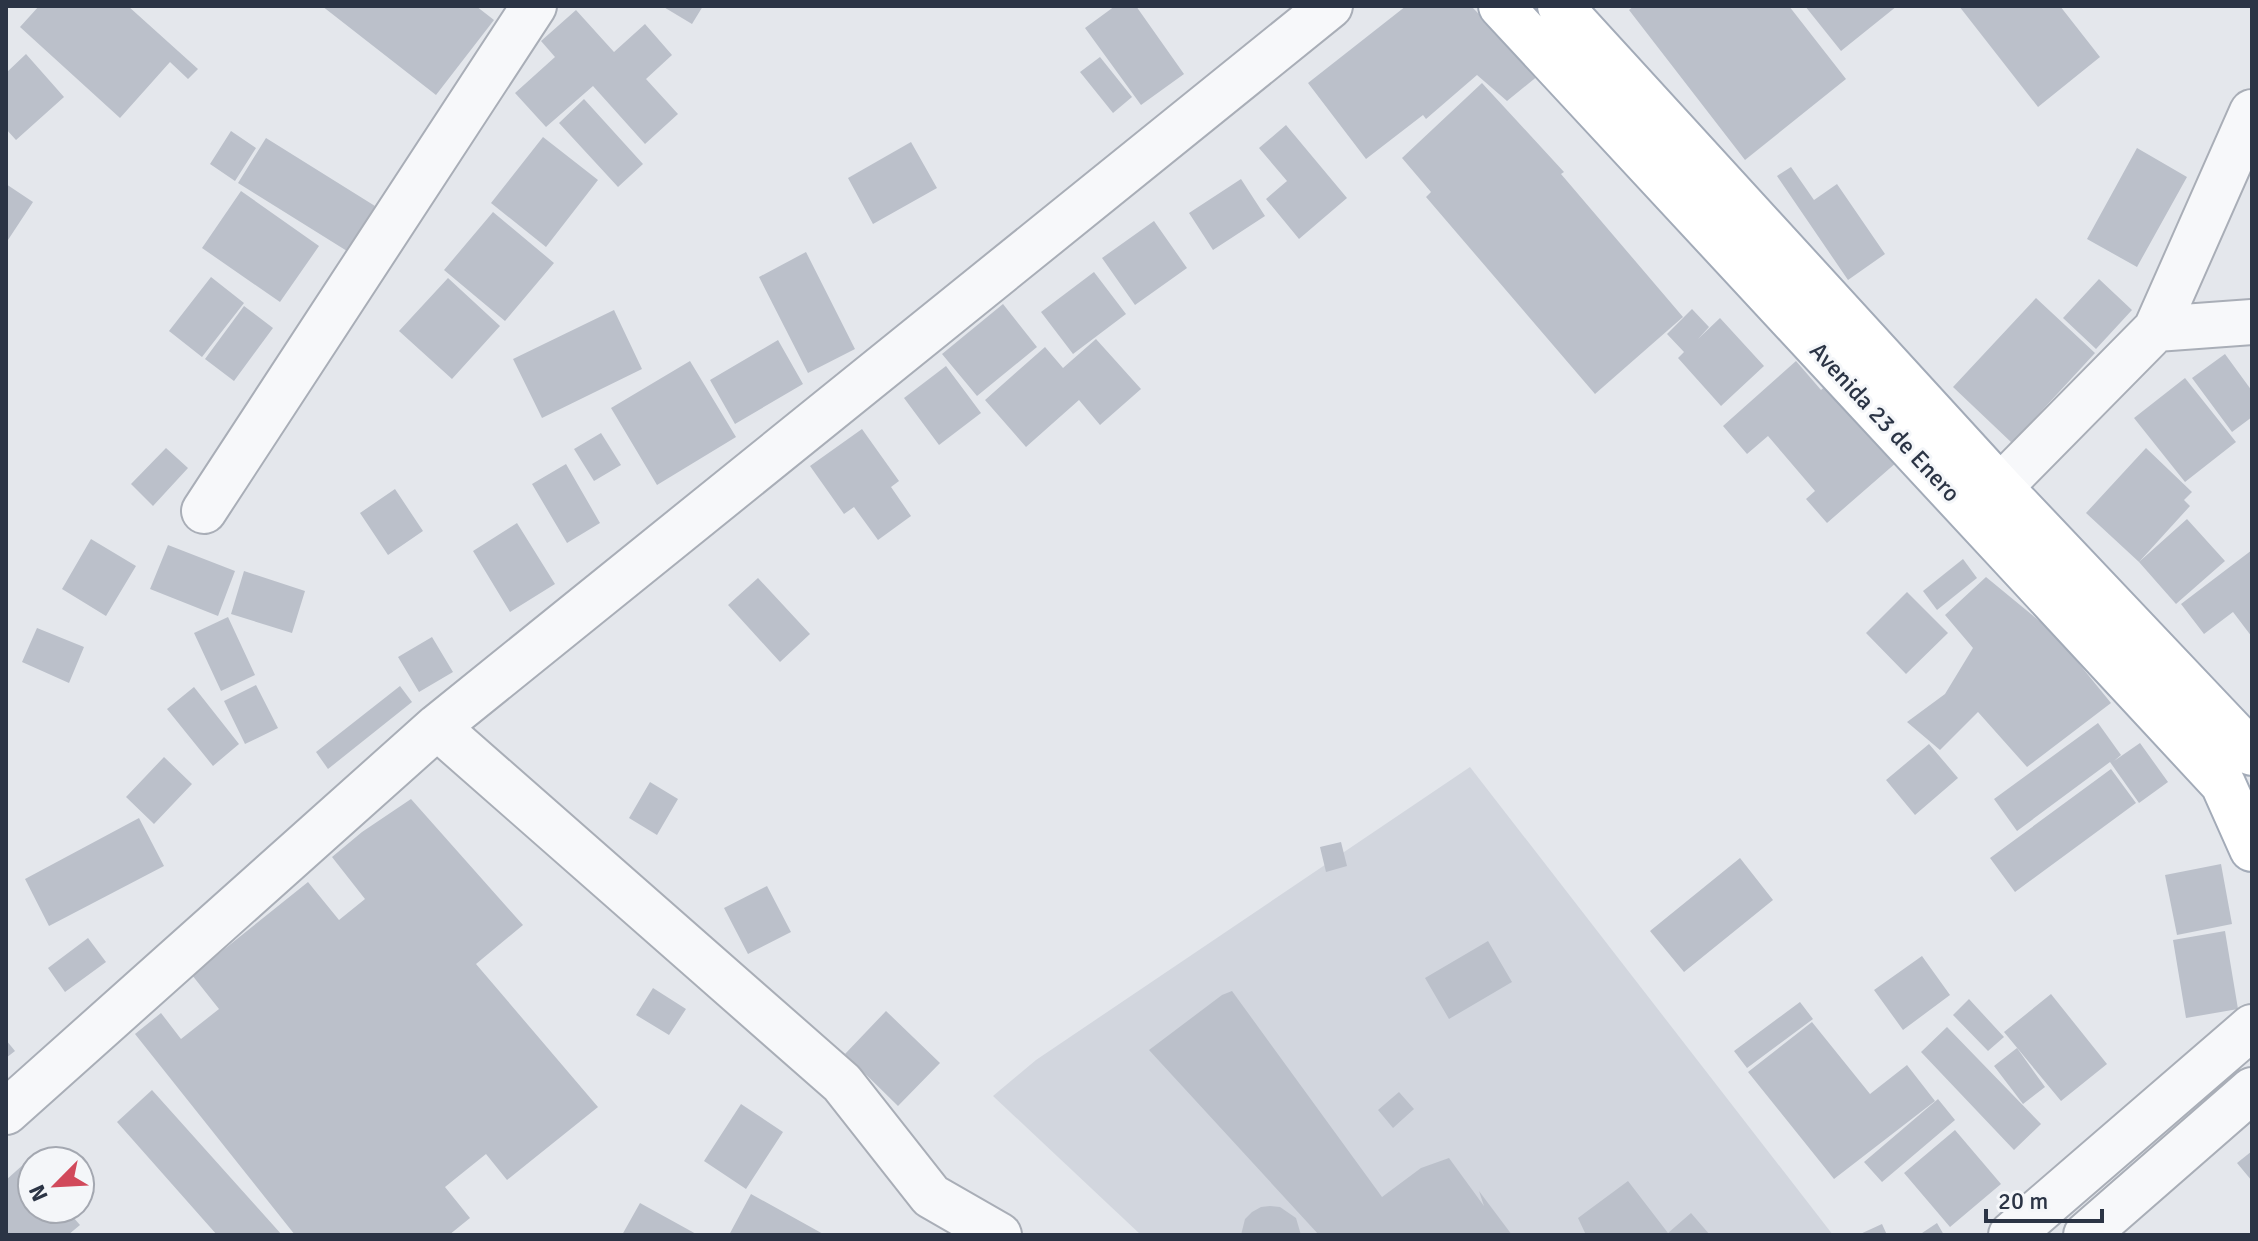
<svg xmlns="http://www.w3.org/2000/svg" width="2258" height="1241" font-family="Signika,sans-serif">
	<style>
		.built { fill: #d2d6de }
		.building { fill: #bbc0ca }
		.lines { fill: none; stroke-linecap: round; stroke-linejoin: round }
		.minor-casing { stroke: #a9aeb7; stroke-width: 48 }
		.major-casing { stroke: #a3abb8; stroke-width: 48 }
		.minor { stroke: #f7f8fa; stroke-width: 44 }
		.major { stroke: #fff; stroke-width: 44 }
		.labels { text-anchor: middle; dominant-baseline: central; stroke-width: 6; stroke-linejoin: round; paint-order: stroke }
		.street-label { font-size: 24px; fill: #2b3445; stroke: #f4f6f9 }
	</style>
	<rect width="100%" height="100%" fill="#e4e7ec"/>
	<!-- built -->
	<path class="built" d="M1470 767 1833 1235H1141L993 1096 1036 1060Z"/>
	<!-- building -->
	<path class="building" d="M39 6H128L198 69 188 79 170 62 120 118 20 27Z
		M322 6H476L494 20 436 95Z
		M662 6H703L692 24Z
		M1115 6H1136L1184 74 1141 105 1085 28Z
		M1406 6H1471L1539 75 1507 101 1477 75 1426 119 1423 115 1366 159 1308 83Z
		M1634 6H1789L1846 79 1745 160 1629 10Z
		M1805 6H1897L1841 51Z
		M1959 6H2060L2100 57 2038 107Z
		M576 10 614 52 645 24 672 55 646 79 678 114 645 144 593 86 546 127 515 93 555 57 541 41Z
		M26 54 64 97 16 140 6 129V73Z
		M1100 57 1132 97 1113 113 1080 72Z
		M1482 83 1564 172 1561 174 1683 317 1595 394 1426 197 1431 192 1402 158Z
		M584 99 643 164 618 187 559 123Z
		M1286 125 1347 198 1299 239 1266 199 1287 181 1259 148Z
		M231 131 256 148 235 181 210 164Z
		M543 137 598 180 546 247 491 203Z
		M266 138 375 206 347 251 238 183Z
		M911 142 937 188 873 224 848 178Z
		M2137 148 2187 177 2137 267 2087 239Z
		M1791 167 1814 200 1837 184 1885 254 1848 280 1777 176Z
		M1241 179 1265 216 1213 250 1189 213Z
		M6 184 33 202 6 243Z
		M241 191 319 246 280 302 202 248Z
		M493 212 554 263 505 321 444 270Z
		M1154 221 1187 268 1135 305 1102 258Z
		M806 252 855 349 808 373 759 277Z
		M1094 272 1126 314 1073 354 1041 312Z
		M211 277 244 303 202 357 169 331Z
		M448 278 500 326 452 379 399 331Z
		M2099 279 2132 310 2096 349 2063 318Z
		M2036 298 2095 353 2012 443 1953 387Z
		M1003 304 1037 347 977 396 942 354Z
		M244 306 273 328 234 381 205 359Z
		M1692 309 1709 327 1698 339 1720 318 1764 366 1721 406 1678 358 1684 352 1667 334Z
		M614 310 642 369 542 418 513 359Z
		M1096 339 1141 389 1100 425 1079 400 1026 447 985 400 1045 347 1063 368Z
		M778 340 803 384 735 424 710 380Z
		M2225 354 2252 391V417L2232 432 2192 378Z
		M690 361 736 437 657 485 611 408Z
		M1796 361 1821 390 1829 383 1897 462 1827 523 1806 499 1815 491 1768 436 1747 454 1723 426Z
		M946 366 981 413 939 445 904 398Z
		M2185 378 2236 442 2185 482 2134 418Z
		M862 429 899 481 891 487 911 516 878 540 854 507 844 514 810 466Z
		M601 433 621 465 594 481 574 449Z
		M166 448 188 468 153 506 131 484Z
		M2146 448 2192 492 2184 500 2190 506 2139 562 2086 513Z
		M566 464 600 523 567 543 532 484Z
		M395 489 423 531 388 555 360 513Z
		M2187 519 2225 561 2176 604 2139 562Z
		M517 523 555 584 510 612 473 551Z
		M91 539 136 566 106 616 62 589Z
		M168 545 235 571 218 616 150 589Z
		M2252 550V637L2233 612 2204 634 2181 604Z
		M1963 559 1977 578 1937 610 1923 591Z
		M244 571 305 591 292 633 231 614Z
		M1986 577 2054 633 2111 703 2027 767 1978 712 1940 750 1907 722 1945 694 1973 648 1945 615Z
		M758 578 810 634 780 662 728 605Z
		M1907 592 1948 633 1906 674 1866 633Z
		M228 617 255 675 221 691 194 633Z
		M37 628 84 647 69 683 22 662Z
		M432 637 453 672 419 692 398 657Z
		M256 685 278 728 245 744 224 701Z
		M400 686 412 702 328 769 316 752Z
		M194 687 239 744 213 766 167 709Z
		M2098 723 2121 755 2114 761 2140 743 2168 782 2139 803 2110 762 2017 831 1994 799Z
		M1929 744 1958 778 1915 815 1886 780Z
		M164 757 192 784 154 824 126 797Z
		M2111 769 2136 803 2015 892 1990 858Z
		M650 782 678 799 657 835 629 818Z
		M411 799 523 925 476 964 598 1107 507 1180 486 1154 445 1187 470 1218 449 1235H295L135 1034 161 1013 181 1039 219 1009 192 975 308 882 339 920 365 899 332 857 362 832Z
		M139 818 164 866 49 926 25 879Z
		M1341 842 1347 866 1326 872 1320 847Z
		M1740 858 1773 900 1684 972 1650 931Z
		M2221 864 2232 924 2177 935 2165 875Z
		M767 886 791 932 748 954 724 908Z
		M2225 931 2238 1009 2186 1018 2173 940Z
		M88 938 106 962 65 992 48 968Z
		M1488 941 1512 982 1449 1019 1425 978Z
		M1922 956 1950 995 1903 1030 1874 990Z
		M653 988 686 1009 669 1035 636 1015Z
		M1232 991 1382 1197 1421 1168 1449 1158 1484 1206 1479 1191 1512 1235H1319L1149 1050 1222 995Z
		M2051 994 2107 1064 2061 1101 2004 1032Z
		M1969 999 2004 1037 1988 1051 1953 1015Z
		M1800 1002 1813 1019 1747 1068 1734 1051Z
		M886 1011 940 1063 898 1106 845 1054Z
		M1812 1022 1870 1094 1907 1065 1935 1101 1834 1179 1748 1072Z
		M1947 1027 2041 1124 2014 1150 1921 1052Z
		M6 1040 15 1051 6 1058Z
		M2017 1048 2045 1087 2023 1104 1994 1066Z
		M152 1090 282 1235H217L117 1122Z
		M1399 1092 1414 1109 1393 1128 1378 1110Z
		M1938 1099 1955 1120 1882 1182 1864 1162Z
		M741 1104 783 1132 746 1189 704 1161Z
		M1955 1130 2001 1184 1950 1227 1904 1173Z
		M2252 1151V1181L2237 1163Z
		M25 1163 32 1172V1209H66L80 1225 68 1235H6V1180Z
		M1628 1181 1668 1233 1691 1213 1710 1235H1586L1578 1218Z
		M751 1194 825 1235H729Z
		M640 1203 698 1235H622Z
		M1270 1206 1280 1207 1296 1218 1301 1235H1241L1245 1219 1252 1212 1261 1207Z
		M1937 1223 1944 1235H1919Z
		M1882 1224 1887 1235H1858Z"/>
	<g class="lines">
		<defs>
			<path id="minor" d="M2156 329 2252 322
				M2000 487 2156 329 2252 112
				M204 511 534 6
				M437 727 842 1083 931 1196 999 1235
				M6 1112 437 727 1330 6
				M2011 1235 2252 1027
				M2086 1235 2252 1090"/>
			<path id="major" d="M1501 6 2223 784 2252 849
				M1560 6 2000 487 2252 753"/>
		</defs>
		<!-- minor casing -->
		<use href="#minor" class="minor-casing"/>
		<!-- major casing -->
		<use href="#major" class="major-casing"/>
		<!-- minor -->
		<use href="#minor" class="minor"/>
		<!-- major -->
		<use href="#major" class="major"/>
	</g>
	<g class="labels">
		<!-- street labels -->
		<g class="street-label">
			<text transform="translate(1885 422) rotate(47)">Avenida 23 de Enero</text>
		</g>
	</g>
	<!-- border -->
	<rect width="2258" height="1241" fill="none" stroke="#2b3445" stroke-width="16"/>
	<!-- north arrow -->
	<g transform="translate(56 1185) rotate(246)"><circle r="38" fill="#f4f6f9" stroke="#a4a8b1" stroke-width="2"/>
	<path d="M0-6L14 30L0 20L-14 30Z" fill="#d1495b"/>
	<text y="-12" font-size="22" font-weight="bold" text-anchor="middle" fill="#2b3445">N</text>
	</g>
	<!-- scale -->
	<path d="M1986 1209v12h116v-12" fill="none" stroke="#2b3445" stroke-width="4"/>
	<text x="1998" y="1209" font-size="24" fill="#2b3445" stroke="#f4f6f9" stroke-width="6" paint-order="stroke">20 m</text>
</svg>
